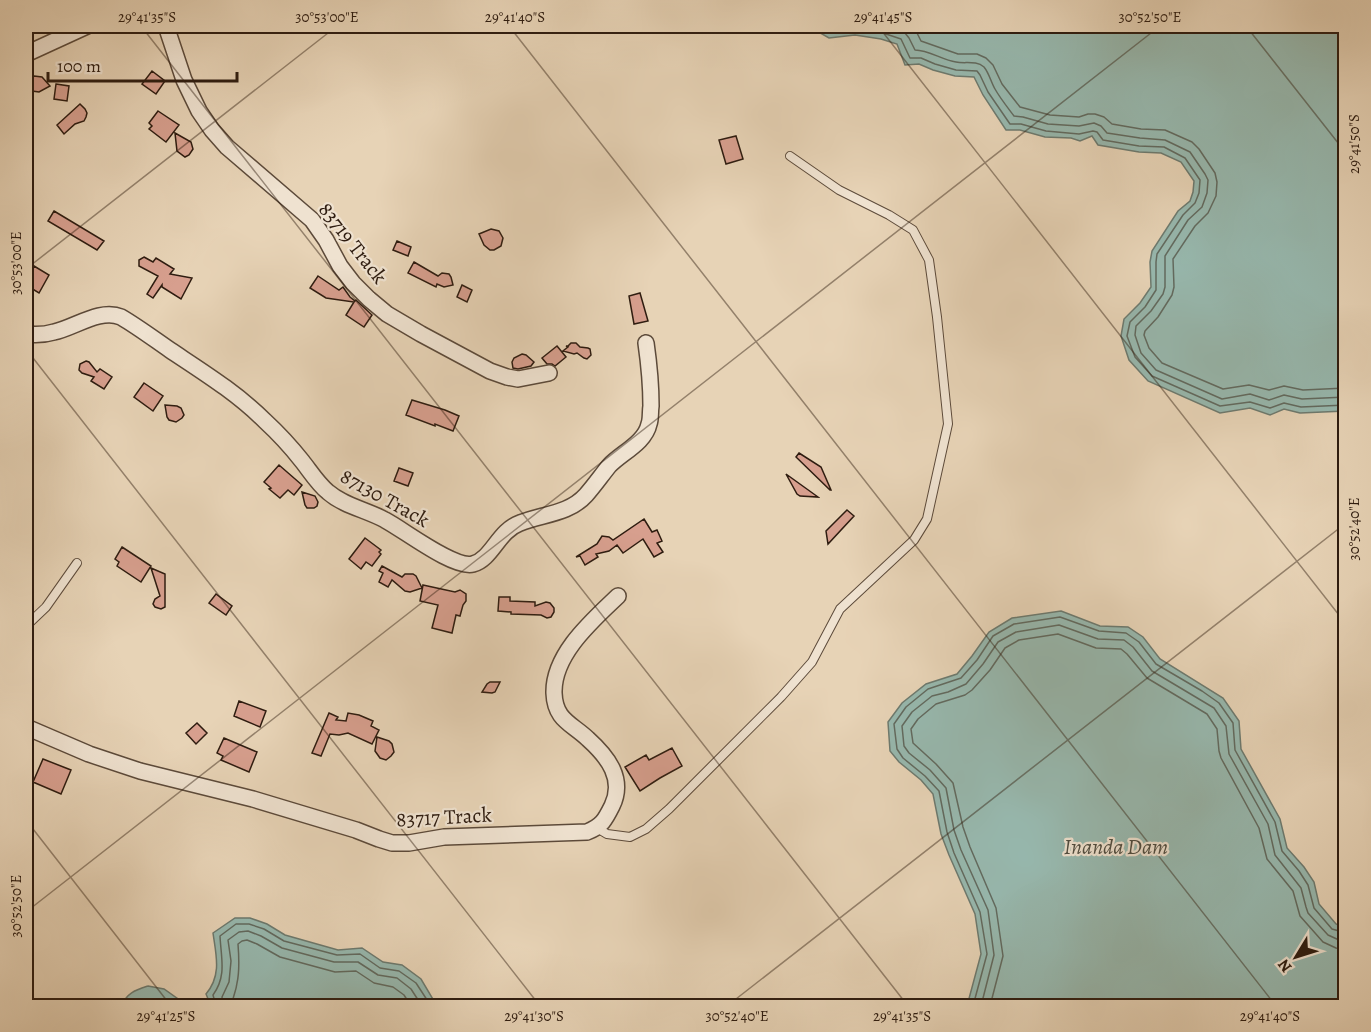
<svg xmlns="http://www.w3.org/2000/svg" width="1371" height="1032" font-family="Alegreya,serif">
	<style>
		.water { fill: #97b8ae; stroke: #6d7a6f; stroke-width: 1.5 }
		.lines { fill: none; stroke-linecap: round; stroke-linejoin: round }
		.shore { stroke: #626a5f; stroke-width: 1.5 }
		.building { fill: #d79f8e; stroke: #2e1c10; stroke-width: 1.5 }
		.service-casing { stroke: #5c4a3a; stroke-width: 10 }
		.minor-casing { stroke: #5c4a3a; stroke-width: 18 }
		.service { stroke: #efe2d0; stroke-width: 8 }
		.minor { stroke: #efe2d0; stroke-width: 15 }
		.ticks { fill: none; stroke: #2e1c10; stroke-width: 1.5; stroke-opacity: 0.45 }
		.labels { text-anchor: middle; dominant-baseline: central; stroke-width: 4.5; stroke-linejoin: round; paint-order: stroke }
		.street-label { font-size: 21px; fill: #2e1c10; stroke: #efe2d0 }
		.water-label { font-size: 22px; font-style: italic; fill: #4e4b3f; stroke: #efe2d0 }
		.neatline { fill: none; stroke: #2e1c10; stroke-width: 2 }
		.ticks-label { font-size: 15px; text-anchor: middle; fill: #2e1c10 }
	</style>
	<rect width="100%" height="100%" fill="#e7d3b6"/>
	<filter id="stains"><feTurbulence type="fractalNoise" baseFrequency=".00333" numOctaves="4"/><feColorMatrix values="0 0 0 0 .2 0 0 0 0 .09 0 0 0 0 .02 0 0 0 .5 -.17"/></filter>
	<radialGradient id="worn" r=".72"><stop offset=".6" stop-color="#630" stop-opacity="0"/><stop offset="1" stop-color="#630" stop-opacity=".3"/></radialGradient>
	<!-- water -->
	<path class="water" d="M808 26H1345V411L1300 413 1284 409 1270 415 1250 408 1220 413 1148 381 1129 360 1121 336 1124 319 1140 303 1151 287 1150 262 1152 251 1178 211 1190 201 1193 192 1194 181 1181 162 1161 153 1139 152 1098 145 1092 136 1080 141 1071 138 1045 137 1020 130H1006L983 95 974 77 955 76 933 70 919 64 905 65 897 44 881 39 855 35 829 38Z
		M1061 611 1100 626 1128 627 1143 637 1160 659 1223 698 1239 721 1241 749 1280 819 1287 848 1304 867 1314 882 1319 904 1336 924 1345 928V1006H967L981 954 975 914 949 855 941 834 933 794 921 780 899 762 890 751 888 722 902 703 926 684 957 674 972 656 989 632 1012 618Z
		M235 918H250L267 924 285 935 338 950 362 948 383 962 402 965 421 979 437 1006H211L206 994C222 975 216 955 213 933Z
		M148 986 164 989 188 1006H122C126 993 136 990 148 986Z"/>
	<g class="lines">
		<!-- shore -->
		<path class="shore" d="M818 26 830 31 856 29 883 33 901 39 910 58H921L935 64 956 70 977 71 980 75 988 92 1010 124H1021L1046 131 1079 134 1093 131 1097 132 1103 140 1139 146 1164 147 1185 158 1200 180 1199 193 1195 203 1183 215 1157 254 1156 262V290L1145 307 1130 322 1127 336 1135 357 1152 376 1220 406 1250 402 1270 408 1284 403 1301 407 1346 405
			M885 26 905 33 909 38 915 50C929 50 942 60 956 62 965 64 976 60 984 67 989 73 991 82 995 89 1000 98 1008 108 1014 116L1023 117 1048 124 1079 126 1094 123 1101 126 1107 133 1140 138 1165 140 1190 152 1205 174 1208 180 1207 193 1202 207 1188 220 1165 256V287L1163 294 1151 311 1136 326 1135 335 1141 353 1156 370 1222 399 1250 394 1269 400 1284 395 1302 399 1346 397
			M910 26 916 31 921 41 958 54H977L986 58 993 65 1002 84 1020 107 1050 115 1079 117 1088 114H1095L1104 117 1112 124 1141 129 1165 130 1192 142 1199 149 1215 173 1217 182 1216 196 1208 213 1195 226 1173 259 1174 287 1172 295 1158 317 1145 331 1144 335 1149 348 1162 363 1223 389 1249 385 1269 390 1284 386 1303 390 1346 388
			M216 1006 213 995C227 976 221 958 220 936L236 924H249L264 929 284 941 337 955 360 954 380 968 399 971 416 983 431 1006
			M223 1006 222 997 229 982 231 961 228 940 239 932 248 931 261 936 282 948 334 962H358L378 975 397 978 411 989 422 1006
			M232 1006C232 998 236 992 237 983 240 970 239 957 238 944L242 941 247 940 257 944 280 957 335 972 356 971 374 983 393 987 404 995 411 1006
			M973 1006 987 954 980 912 954 853 947 832 939 791 925 776 903 758 897 749 894 724 906 707 928 689 961 678 977 660 993 636 1014 624 1060 617 1099 631 1126 633 1139 642 1156 664 1202 691 1219 703 1233 723 1235 750 1275 822 1282 851 1299 871 1308 885 1314 908 1332 929 1346 933
			M981 1006 994 955 988 910 961 850 954 830 946 788 930 770 909 753 904 746 902 726 912 712 932 696 948 692 966 684 983 664 998 642 1016 632 1059 625 1098 639 1124 640 1133 647 1152 671 1214 708 1226 726 1229 754 1268 824 1275 855 1301 888 1306 907 1308 913 1328 935 1339 940 1346 941
			M990 1006 1003 956 996 908 970 847 963 827 953 783 936 764 913 743 911 729 918 719 936 704 965 695 972 690 990 670 1005 648 1019 640 1058 634 1096 648 1121 649 1127 654 1147 678 1207 714 1217 729 1219 751 1221 758 1259 828 1267 859 1293 891 1300 916 1323 942 1336 948 1346 950"/>
	</g>
	<!-- building -->
	<path class="building" d="M152 71 165 81 156 94 142 84Z
		M34 76 42 77 50 86 39 92 32 91 28 84 31 77Z
		M56 84 69 86 67 101 54 99Z
		M80 104 85 109 87 113 86 117 84 121 75 124 64 134 57 125Z
		M158 111 179 125 166 142 149 129 152 126 149 123Z
		M175 133 191 142 193 149 189 155 185 157 177 151Z
		M736 136 743 159 726 164 719 140Z
		M54 211 104 241 97 250 48 221Z
		M491 229 499 231 503 238 501 246 494 250H490L484 245 479 234Z
		M397 241 411 247 408 256 393 250Z
		M144 257 153 262 156 258 174 269 170 274 192 278 181 299 162 287V285L153 298 147 294 158 276 139 266V260Z
		M414 262 438 276 442 273 449 274 451 277 453 285 444 287 437 284 436 287 408 273Z
		M34 266 49 275 39 293 26 285V281Z
		M318 276 339 290 343 287 350 297 355 301 356 300 372 315 364 327 346 315 354 302 326 298 310 288Z
		M462 285 472 290 467 302 457 297Z
		M640 293 648 321 634 324 629 296Z
		M571 343H576L580 347 588 348 590 349 591 355 587 359 584 358 577 353 574 354 563 351 568 347 566 346H568Z
		M557 346 566 357 555 366 552 364H547L542 358Z
		M522 354 526 355 534 362 531 366 518 369 513 368 512 362 514 358Z
		M86 361 89 362 97 372 100 369 112 377 104 389 91 381 94 377 82 373 79 370 80 364Z
		M144 383 163 396 153 411 134 397Z
		M412 400 445 410 459 416 453 431 435 424V426L406 415Z
		M165 405 177 406 181 408 184 415 182 418 176 422 169 420 167 417Z
		M799 453 821 467 831 490H830L796 457Z
		M279 465 302 485 294 495 288 490 280 498 269 489 271 488 264 482Z
		M399 468 413 473 408 486 394 481Z
		M786 474 818 497 800 496 797 494Z
		M302 492 315 496 318 502 317 506 314 508H307L305 505Z
		M847 510 854 516 828 544 826 531Z
		M644 519 652 532 657 530 662 541 657 543 663 552 654 557 643 539 623 553 617 545 609 551 596 554 598 557 585 565 580 556 576 557 597 544 602 536 609 537 613 540Z
		M365 538 381 550 379 552 381 554 372 566 366 562 361 569 349 559Z
		M122 547 151 566 141 582 117 566 119 562 115 559Z
		M382 566 402 577 405 574H413L416 576 422 588 410 592 405 591 392 580 388 587 379 582 383 573 379 571Z
		M151 568 165 574V607L161 609 155 607 153 604 155 599 160 596Z
		M423 585 455 592 460 590 466 594V601L463 605 460 616 456 615 452 633 432 628 438 605 420 601Z
		M216 594 232 606 226 615 209 603Z
		M499 597H510V601L535 602V606L546 602 550 603 554 608V612L551 617 547 618 541 615 511 614V612L498 611Z
		M490 682H500L495 692 492 693 482 692 487 684Z
		M239 701 266 711 260 727 234 716Z
		M329 713 338 717 336 720 346 721 348 713 359 715 373 721 371 726 379 730 372 744 348 733 339 735 330 734 321 756 312 753Z
		M197 723 207 733 196 744 186 733Z
		M377 737 389 741 392 744 394 752 391 756 386 760 380 758 375 751Z
		M224 738 257 752 249 772 221 760 223 756 217 753Z
		M672 748 682 766 660 778 640 791 625 767 646 755 649 760Z
		M43 759 71 770 61 794 33 782Z"/>
	<g class="lines">
		<defs>
			<path id="service" d="M26 626 46 607 77 563
				M597 828 607 834 630 837 646 829 669 809 781 697 812 662 840 609 914 540 927 519 948 424 937 317 929 260 913 230 889 215 839 190 790 156"/>
			<path id="minor" d="M166 26 184 80 199 111 212 130 227 147 312 220 326 240 340 266 353 283 369 299 387 314 421 334 490 371 507 377 518 379 549 373
				M26 54 87 26
				M26 334C35 335 44 335 54 332 74 328 100 308 121 317 138 327 154 339 170 350 203 372 237 393 265 421 278 433 291 447 302 461 310 471 318 484 328 492 344 506 367 510 385 520 404 530 454 569 473 564 492 559 498 531 520 523 543 514 569 514 586 495 594 486 601 476 609 466 621 453 645 443 649 424 651 419 650 412 651 406 651 385 649 364 646 343
				M26 727 89 754 140 771 253 799 356 830 379 839 392 843H409L444 837 587 832C602 826 605 820 612 806 625 779 608 757 588 739 571 723 555 720 554 693 553 654 593 620 618 596"/>
		</defs>
		<!-- service casing -->
		<use href="#service" class="service-casing"/>
		<!-- minor casing -->
		<use href="#minor" class="minor-casing"/>
		<!-- service -->
		<use href="#service" class="service"/>
		<!-- minor -->
		<use href="#minor" class="minor"/>
	</g>
	<!-- ticks -->
	<path class="ticks" d="M141 26 908 1006M509 26 1276 1006M878 26 1346 624M1246 26 1346 153M26 269 337 26M26 349 540 1006M26 820 171 1006M26 912 1160 26M727 1006 1346 523"/>
	<g class="labels">
		<!-- street labels -->
		<g class="street-label">
			<text transform="translate(353 243) rotate(52)">83719 Track</text>
			<text transform="translate(385 498) rotate(29)">87130 Track</text>
			<text transform="translate(444 817) rotate(-3)">83717 Track</text>
		</g>
		<!-- water labels -->
		<g class="water-label">
			<text x="1116" y="847">Inanda Dam</text>
		</g>
	</g>
	<!-- margin -->
	<rect width="1371" height="1032" fill="none" stroke="#e7d3b6" stroke-width="66"/>
	<!-- north arrow -->
	<g transform="translate(1296 957) rotate(232)" stroke="#efe2d0" stroke-width="4.5" paint-order="stroke">
	<path d="M0-4.5L10 22L0 15L-10 22Z" fill="#2e1c10"/>
	<text y="-9" font-size="16" font-weight="bold" text-anchor="middle" fill="#2e1c10">N</text>
	</g>
	<!-- scale -->
	<path d="M48 72v9h189v-9" fill="none" stroke="#2e1c10" stroke-width="3"/>
	<text x="57" y="72" font-size="18" fill="#2e1c10" stroke="#efe2d0" stroke-width="4.5" paint-order="stroke">100 m</text>
	<rect x="33" y="33" width="1305" height="966" class="neatline"/>
	<g class="ticks-label">
		<text x="147" y="22">29°41'35"S</text>
		<text x="327" y="22">30°53'00"E</text>
		<text x="515" y="22">29°41'40"S</text>
		<text x="883" y="22">29°41'45"S</text>
		<text x="1150" y="22">30°52'50"E</text>
		<text transform="translate(1354 144) rotate(-90)" y="5">29°41'50"S</text>
		<text transform="translate(16 263) rotate(-90)" y="5">30°53'00"E</text>
		<text transform="translate(1354 529) rotate(-90)" y="5">30°52'40"E</text>
		<text transform="translate(16 906) rotate(-90)" y="5">30°52'50"E</text>
		<text x="166" y="1021">29°41'25"S</text>
		<text x="534" y="1021">29°41'30"S</text>
		<text x="737" y="1021">30°52'40"E</text>
		<text x="902" y="1021">29°41'35"S</text>
		<text x="1270" y="1021">29°41'40"S</text>
	</g>
	<rect width="100%" height="100%" filter="url(#stains)"/>
	<rect width="100%" height="100%" fill="url(#worn)"/>
</svg>
